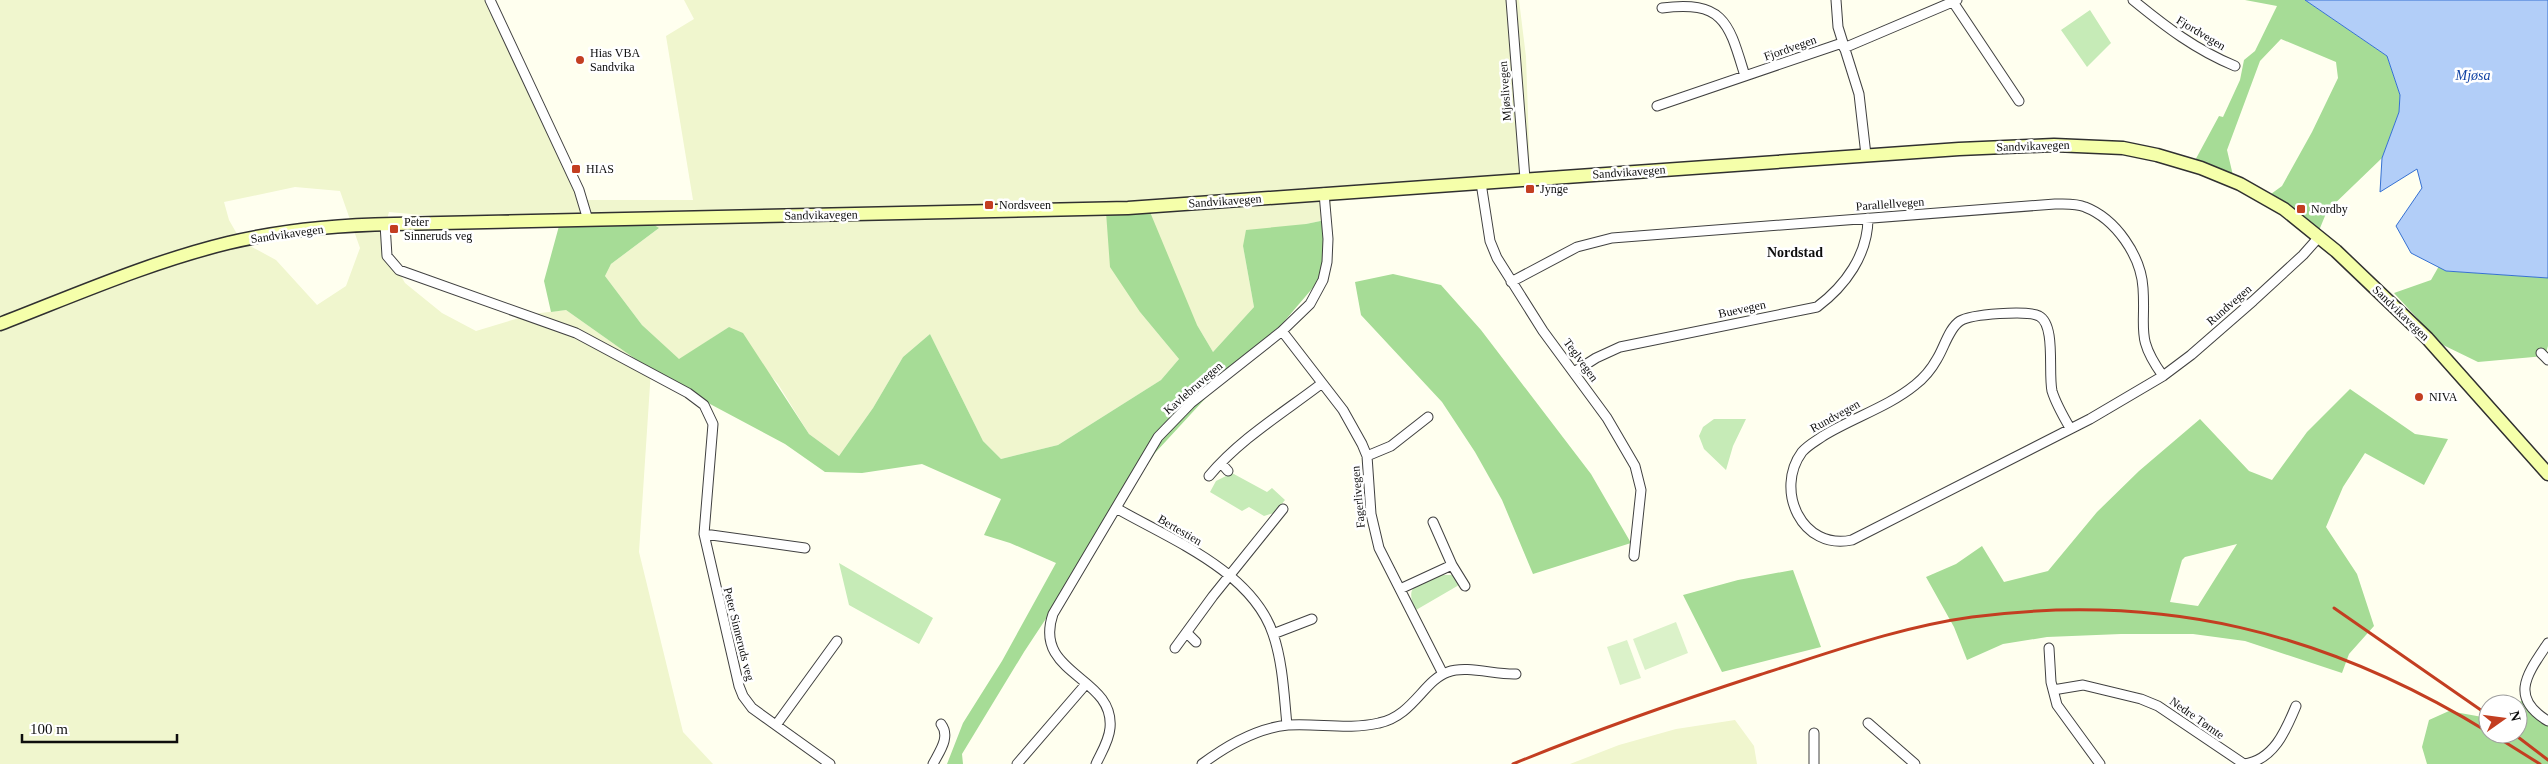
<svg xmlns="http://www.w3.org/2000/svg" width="2548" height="764" font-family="Georgia,serif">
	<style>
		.farmland { fill: #f0f6ce; fill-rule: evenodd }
		.green { fill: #c6ebb7 }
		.forest { fill: #a6dc96; fill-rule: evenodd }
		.pitch { fill: #dbf2c9 }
		.water { fill: #b2cef8; stroke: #3671d2 }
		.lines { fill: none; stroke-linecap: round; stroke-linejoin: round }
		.minor-casing { stroke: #414141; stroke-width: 11 }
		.secondary-casing { stroke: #303030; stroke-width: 15 }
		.minor { stroke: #fff; stroke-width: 9 }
		.secondary { stroke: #f5ffaa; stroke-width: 12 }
		.rail { stroke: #c33e21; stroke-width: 3 }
		.poi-dot { fill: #c33e21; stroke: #fff; stroke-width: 2 }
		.labels { text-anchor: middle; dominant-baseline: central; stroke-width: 5; stroke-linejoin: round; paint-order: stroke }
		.street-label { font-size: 12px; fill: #0e0e0e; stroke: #fff }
		.poi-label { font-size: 12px; fill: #0e0e0e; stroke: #fff; text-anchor: start }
		.water-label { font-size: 14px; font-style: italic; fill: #1344a4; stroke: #fff }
		.neighbourhood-label { font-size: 14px; font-weight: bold; fill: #0e0e0e; stroke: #fff }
	</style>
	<rect width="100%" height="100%" fill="#ffffef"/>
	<!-- farmland -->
	<path class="farmland" d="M0 0H492L586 200H693L666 36 694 19 684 0H1519L1526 57 1530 173 1519 184 1331 198 1330 219 1306 224 1243 246 1254 307 1213 352 1197 325 1140 312 1179 359 1161 380 1058 445 1001 459 983 441 930 334 903 357 873 408 839 456 809 434 778 384 729 327 679 360 642 325 605 276 611 264 659 228 466 219 389 212 381 241 405 283 442 313 476 331 532 314 566 310 651 370 639 552 683 732 713 764H0ZM295 187 340 191 360 248 346 286 317 305 276 260 241 241 229 220 224 202Z
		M1735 720 1754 746 1757 764H1570L1619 745 1676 729Z"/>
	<!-- green -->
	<path class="green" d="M2090 10 2111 43 2087 67 2061 30Z
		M1714 419H1746L1733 446 1726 470 1704 449 1699 436 1703 427Z
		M1232 473 1267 492 1272 488 1285 500 1274 513 1264 516 1249 507 1242 511 1210 492 1216 481Z
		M839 563 933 618 919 644 849 605Z
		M1442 575H1453L1459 585 1416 610C1402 584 1421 583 1442 575Z"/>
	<!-- forest -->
	<path class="forest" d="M2245 0H2305L2387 56 2400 95 2399 112 2382 158 2327 211 2318 233 2264 199 2282 186 2312 132 2338 78 2336 62 2281 39 2260 61 2227 150 2235 184 2192 166 2219 116 2223 117 2240 80 2244 60 2255 51 2277 6Z
		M1106 212H1150L1197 325 1213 352 1254 307 1243 246 1246 230 1306 224 1330 219 1328 270 1282 324 1237 364 1155 453 1024 652 962 754 963 764H947L963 723 1002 661 1056 563 1010 543 984 535 1001 499 922 464 862 473 825 472 785 444 665 380 566 310 551 312 544 281 559 226 646 220 659 228 611 264 605 276 642 325 679 359 729 327 743 333 809 434 839 456 873 408 903 357 930 334 983 441 1001 459 1058 445 1161 380 1179 359 1140 312 1110 267Z
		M2439 266 2447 271 2548 278V346L2545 356 2478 362 2441 344 2394 293 2431 280Z
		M1393 274 1441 285 1481 330 1591 474 1631 543 1533 574 1502 500 1475 452 1442 402 1361 315 1355 282Z
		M2350 389 2415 434 2448 439 2424 485 2365 453 2343 487 2326 527 2357 574 2374 626 2349 654 2342 673 2245 641 2193 634H2121L2047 637 2003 644 1967 660 1954 627 1926 577 1956 564 1982 546 2004 582 2048 571 2097 512 2139 471 2200 419 2249 471 2272 480 2307 432ZM2237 544 2198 606 2170 602 2182 560 2185 557Z
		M1793 570 1821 647 1722 672 1683 595 1738 580Z
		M2528 696 2535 707 2548 717V764H2427L2422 747 2429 720 2449 711 2488 718V734H2518L2517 704Z"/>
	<!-- pitch -->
	<path class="pitch" d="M1676 622 1688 653 1645 670 1633 639Z
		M1627 640 1641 678 1620 685 1607 647Z"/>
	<!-- water -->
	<path class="water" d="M2305 0H2548V278L2446 271 2411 253 2396 226 2422 188 2417 169 2380 192 2382 158 2399 112 2400 95 2387 56Z"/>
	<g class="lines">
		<defs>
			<path id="minor" d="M490 0 579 190 588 220
				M1511 0 1525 179
				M1836 0 1838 27 1859 94 1866 155
				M2133 0C2166 27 2196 50 2235 66
				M1953 2 2019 101
				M1662 8C1725 0 1729 24 1745 76
				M1844 48 1957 0
				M1657 106 1842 43
				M1481 183 1490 241 1497 258 1543 331 1607 418 1635 466 1641 490 1634 556
				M385 224 387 256 399 270 576 333 688 393 704 405 713 424 704 534 739 686 743 696 752 708 830 764
				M1511 282 1577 247 1612 238 2055 204C2065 204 2076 203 2085 207 2116 219 2141 256 2143 288 2146 330 2135 337 2163 376
				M1282 331 1343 410 1362 444 1367 456 1371 514 1379 548 1443 674
				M2541 353 2548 360
				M1574 372 1596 358 1620 347 1817 307C1845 286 1868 255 1868 218
				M2070 428C2063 416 2056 404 2052 391 2048 372 2056 325 2039 316 2027 310 1971 314 1960 321 1949 328 1944 348 1937 359 1932 368 1924 378 1915 385 1888 407 1852 418 1823 436 1816 441 1808 445 1802 452 1774 490 1802 551 1852 540L2090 419 2163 376 2191 355 2253 301 2303 255 2319 237
				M1367 456 1391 446 1428 417
				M1221 463 1228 471
				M1209 476C1240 439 1283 413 1321 384
				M1116 508C1170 539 1252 571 1273 634 1283 663 1284 696 1287 725
				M1433 522 1452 565 1465 586
				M704 534 805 548
				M1400 589 1452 565
				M1187 633 1196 642
				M1273 634 1312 619
				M2548 643C2528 673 2508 697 2548 721
				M1175 648 1213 596 1283 509
				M2049 648 2051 682 2057 705 2100 764
				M2053 690 2083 685 2141 699 2158 706 2244 764C2274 760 2286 730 2296 706
				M1868 723 1915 764
				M776 725 837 641
				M933 764C939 752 951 737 941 724
				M1017 764 1086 684
				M1096 764C1101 753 1109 741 1110 728 1115 676 1032 675 1053 614L1158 437 1191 403 1282 331 1310 304 1323 280 1327 262 1328 239 1324 193
				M1202 764C1226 746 1257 728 1288 725 1318 723 1349 730 1379 723 1413 716 1424 680 1448 672 1466 665 1496 675 1516 674
				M1814 764V733"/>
			<path id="secondary" d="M0 324C75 295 150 262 228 243 282 230 339 225 394 224L1128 208 1959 149 2054 145 2123 148 2157 155 2201 168 2240 184 2284 209 2336 251 2427 338 2548 474"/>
		</defs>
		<!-- minor casing -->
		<use href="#minor" class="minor-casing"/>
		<!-- secondary casing -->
		<use href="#secondary" class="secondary-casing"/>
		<!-- minor -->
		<use href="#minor" class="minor"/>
		<!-- secondary -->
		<use href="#secondary" class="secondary"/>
		<!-- rail -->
		<path class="rail" d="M2334 608 2488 715
			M2492 734 2540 764
			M2514 734 2548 760
			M1513 764C1593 731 1676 702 1759 675 1829 653 1899 627 1972 617 2163 592 2325 632 2488 732"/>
	</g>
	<!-- markers -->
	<g class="poi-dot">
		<circle cx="580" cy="60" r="5"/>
		<rect x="571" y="164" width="10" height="10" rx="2.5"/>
		<rect x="1525" y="184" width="10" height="10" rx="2.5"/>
		<rect x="984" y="200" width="10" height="10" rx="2.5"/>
		<rect x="2296" y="204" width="10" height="10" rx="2.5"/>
		<rect x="389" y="224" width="10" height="10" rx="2.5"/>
		<circle cx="2419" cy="397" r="5"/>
	</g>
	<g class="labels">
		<!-- street labels -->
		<g class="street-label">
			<text transform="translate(2201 33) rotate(31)">Fjordvegen</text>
			<text transform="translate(1790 48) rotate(-19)">Fjordvegen</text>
			<text transform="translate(1505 91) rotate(-94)">Mjøslivegen</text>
			<text transform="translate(2033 146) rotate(-2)">Sandvikavegen</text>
			<text transform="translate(1629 172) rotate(-4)">Sandvikavegen</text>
			<text transform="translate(1225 201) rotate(-4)">Sandvikavegen</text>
			<text transform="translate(1890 204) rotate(-4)">Parallellvegen</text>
			<text transform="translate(821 215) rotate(-1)">Sandvikavegen</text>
			<text transform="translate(287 234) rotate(-8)">Sandvikavegen</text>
			<text transform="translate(2229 305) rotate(-41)">Rundvegen</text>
			<text transform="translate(1742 309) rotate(-12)">Buevegen</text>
			<text transform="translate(2401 313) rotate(44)">Sandvikavegen</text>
			<text transform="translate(1581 360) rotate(54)">Teglvegen</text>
			<text transform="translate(1193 388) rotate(-41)">Kavlebruvegen</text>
			<text transform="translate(1835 416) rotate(-29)">Rundvegen</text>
			<text transform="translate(1358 497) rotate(-95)">Fagerlivegen</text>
			<text transform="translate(1180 530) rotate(30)">Bertestien</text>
			<text transform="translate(739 634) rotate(76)">Peter Sinneruds veg</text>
			<text transform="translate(2197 718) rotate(35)">Nedre Tømte</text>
		</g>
		<!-- poi labels -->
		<g class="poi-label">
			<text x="590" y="53">Hias VBA<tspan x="590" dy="14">Sandvika</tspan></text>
			<text x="586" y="169">HIAS</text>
			<text x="1540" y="189">Jynge</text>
			<text x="999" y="205">Nordsveen</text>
			<text x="2311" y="209">Nordby</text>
			<text x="404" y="222">Peter<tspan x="404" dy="14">Sinneruds veg</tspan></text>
			<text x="2429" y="397">NIVA</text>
		</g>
		<!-- water labels -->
		<g class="water-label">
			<text x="2473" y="75">Mjøsa</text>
		</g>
		<!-- neighbourhood labels -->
		<g class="neighbourhood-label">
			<text x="1795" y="252">Nordstad</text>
		</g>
	</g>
	<!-- north arrow -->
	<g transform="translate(2503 719) rotate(76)"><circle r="24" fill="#ffffff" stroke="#9f9f9f"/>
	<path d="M0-4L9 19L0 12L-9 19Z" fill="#c33e21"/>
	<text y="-8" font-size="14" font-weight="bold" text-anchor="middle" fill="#0e0e0e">N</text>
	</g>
	<!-- scale -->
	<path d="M22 734v8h155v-8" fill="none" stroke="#0e0e0e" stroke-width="2.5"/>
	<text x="30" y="734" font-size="15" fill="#0e0e0e" stroke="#ffffff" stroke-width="4" paint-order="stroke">100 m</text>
</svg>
